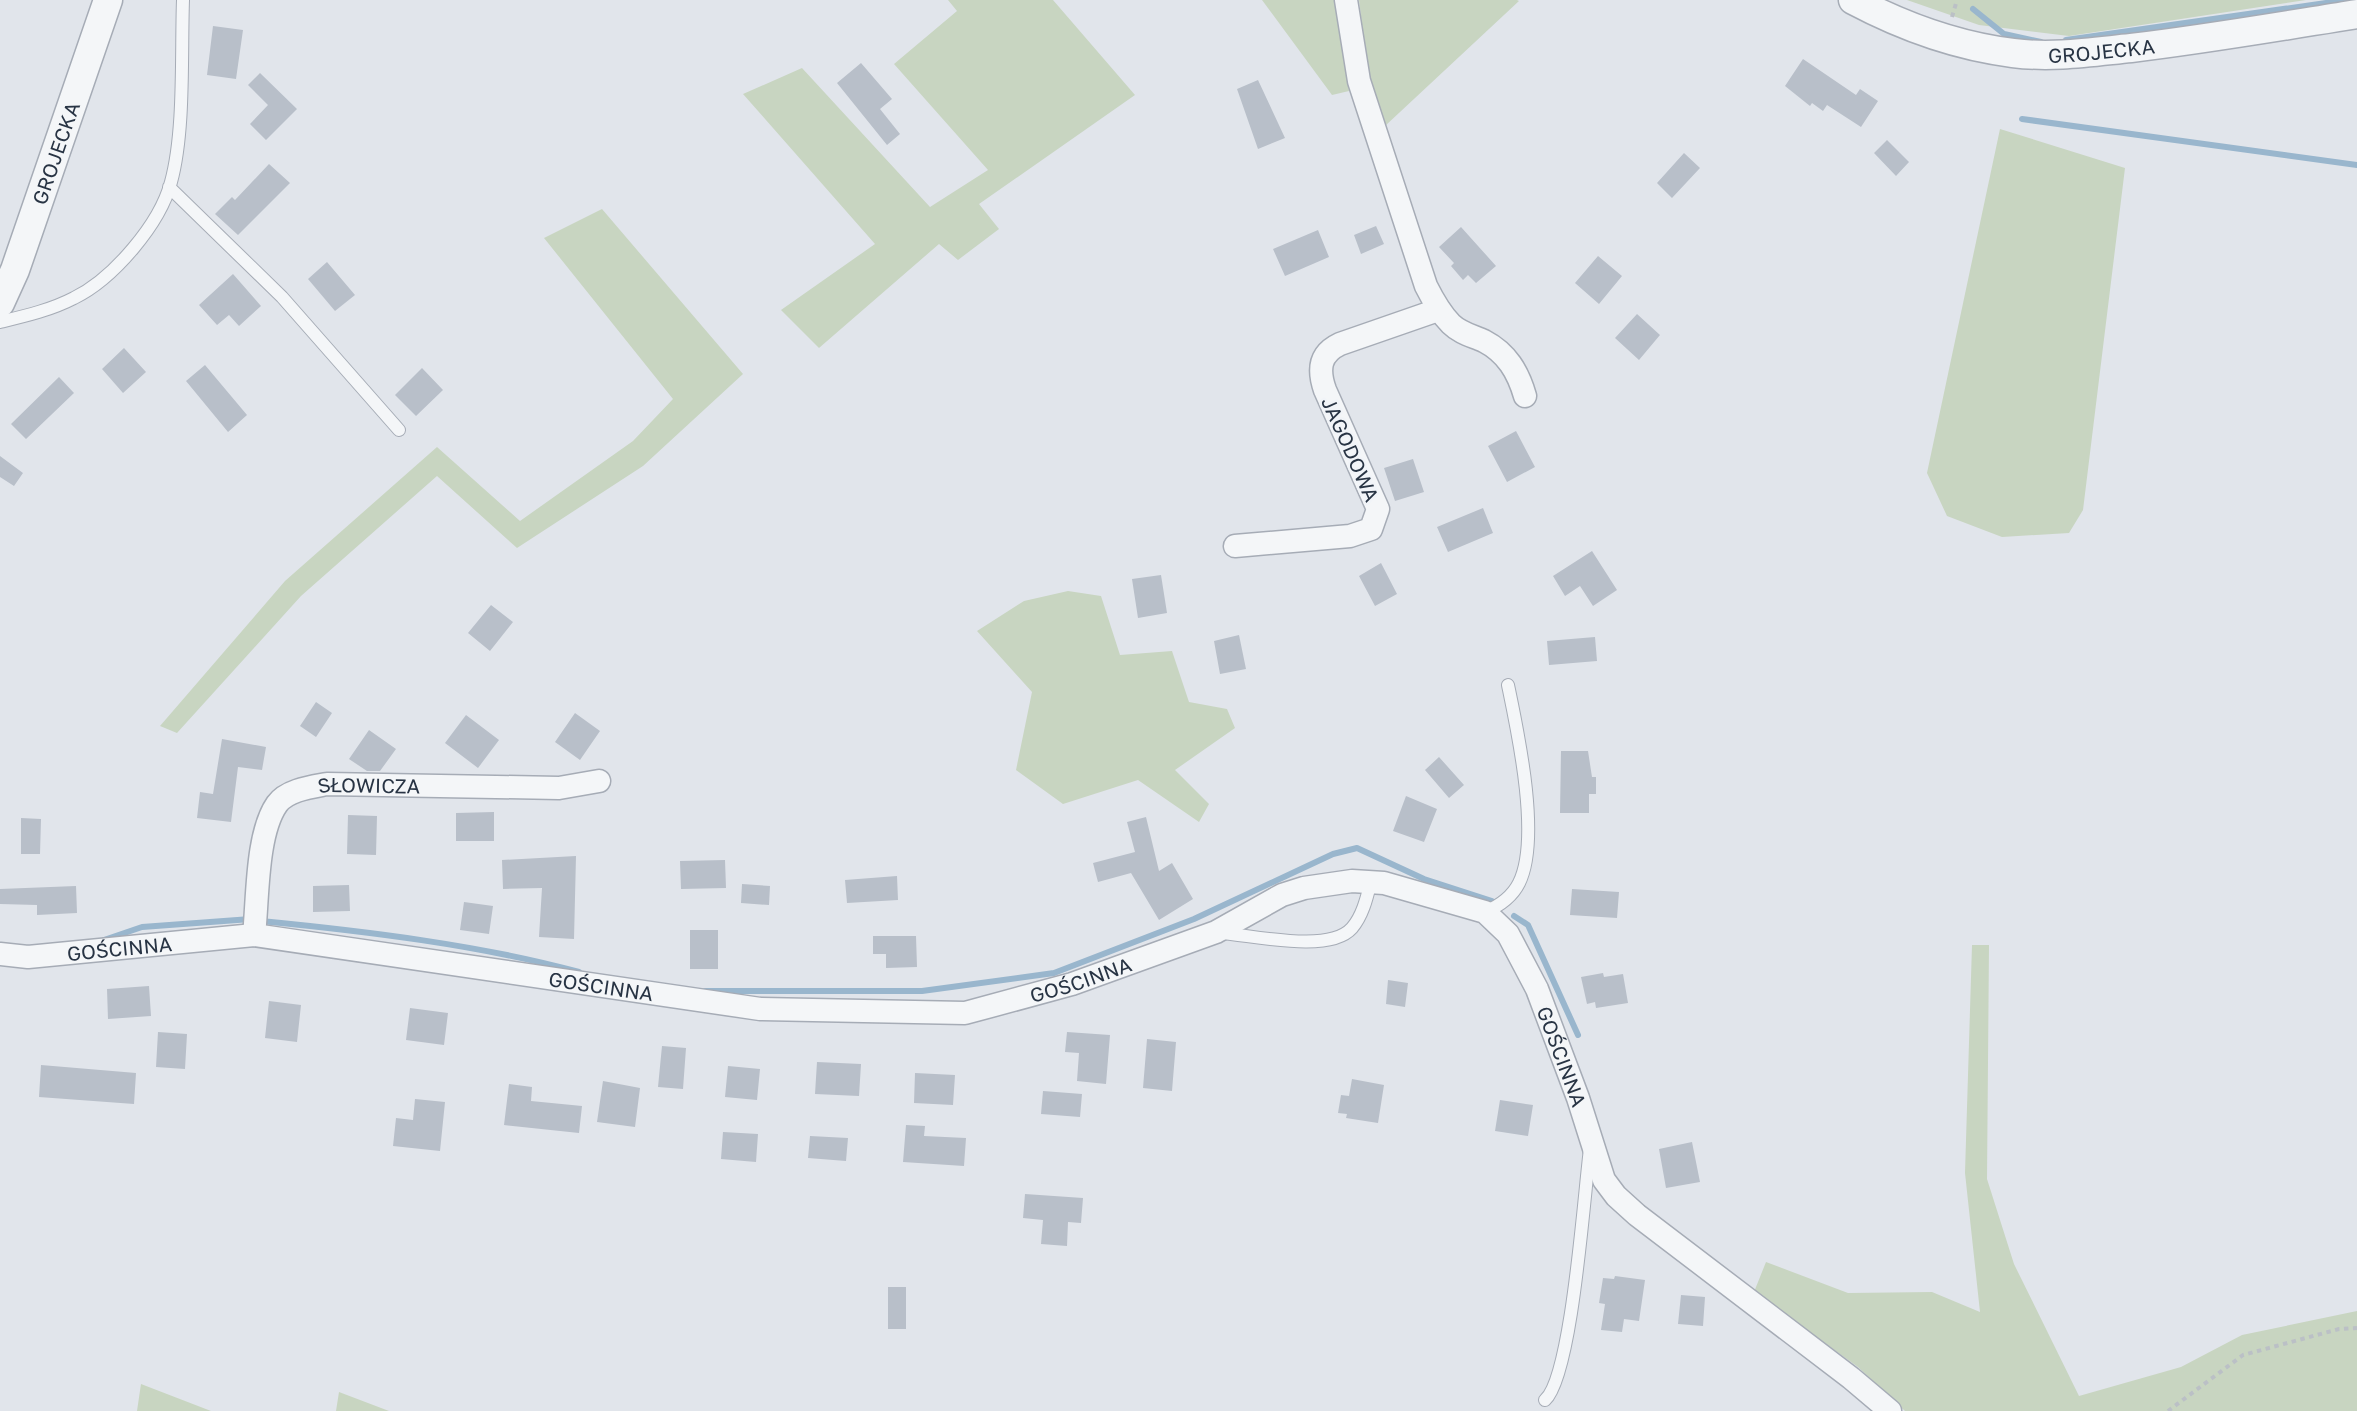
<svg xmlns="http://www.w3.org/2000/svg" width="2357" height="1411" font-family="'Golos Text',sans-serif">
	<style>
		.green { fill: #c8d5c1 }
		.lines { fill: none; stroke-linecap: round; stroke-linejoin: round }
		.stream { stroke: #99b6cd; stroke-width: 6 }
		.building { fill: #b8bfc9 }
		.service-casing { stroke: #a6acb6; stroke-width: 14 }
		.minor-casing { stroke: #a6acb6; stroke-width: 25 }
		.tertiary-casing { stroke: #a6acb6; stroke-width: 31 }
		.path { stroke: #bbc0c6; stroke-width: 4; stroke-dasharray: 4.5 4.5; stroke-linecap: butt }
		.service { stroke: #f4f6f8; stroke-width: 12 }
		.minor { stroke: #f4f6f8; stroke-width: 22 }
		.tertiary { stroke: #f4f6f8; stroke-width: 28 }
		.labels { text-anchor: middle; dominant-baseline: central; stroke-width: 5; stroke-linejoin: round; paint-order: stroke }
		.street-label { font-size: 20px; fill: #283444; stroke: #f1f4f8 }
	</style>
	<rect width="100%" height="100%" fill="#e1e5eb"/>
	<!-- green -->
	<path class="green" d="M948 0H1053L1135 95 979 204 999 229 958 260 939 244 819 348 781 310 875 244 743 94 802 68 930 207 988 170 894 64 957 11Z
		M1262 0H1335L1349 91 1332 95Z
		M1359 0H1517L1519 1 1385 126 1368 73Z
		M1907 0H2306L2069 36 1979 25Z
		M2000 129 2125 168 2083 510 2069 533 2002 537 1947 516 1927 473Z
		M602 209 743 374 643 466 517 548 437 476 301 596 177 733 160 726 285 581 437 447 520 521 633 441 673 399 544 238Z
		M1068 591 1101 596 1120 655 1172 651 1189 702 1227 709 1235 728 1175 770 1209 804 1199 822 1138 780 1063 804 1016 770 1032 692 977 631 1024 601Z
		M1972 945H1989L1987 1179 2014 1264 2079 1396 2181 1367 2242 1335 2357 1311V1411H1905L1858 1367 1754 1292 1766 1262 1848 1293 1932 1292 1980 1312 1965 1173Z
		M141 1384 211 1411H137Z
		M339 1392 389 1411H336Z"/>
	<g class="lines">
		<!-- stream -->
		<path class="stream" d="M1973 9 2004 34 2041 42
			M2066 40 2347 0
			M2022 119 2357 165
			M1514 916 1528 925 1578 1035
			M261 921C364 931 480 945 579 972
			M104 940 142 927 251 919
			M705 991H922L1054 973 1194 919 1333 854 1357 848 1424 879 1492 901"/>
	</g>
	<!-- building -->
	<path class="building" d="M213 26 243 30 236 79 207 75Z
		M1803 59 1856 95 1860 89 1878 101 1861 127 1827 105 1823 111 1812 103 1810 106 1785 86Z
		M861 63 892 99 880 109 900 134 887 145 837 83Z
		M260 73 297 109 266 140 250 124 268 105 248 85Z
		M1258 80 1285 138 1258 149 1237 89Z
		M1887 140 1909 162 1896 176 1874 153Z
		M1684 153 1700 168 1672 198 1657 183Z
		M269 164 290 183 238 235 215 214 232 197 235 200Z
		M1376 226 1384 244 1361 254 1354 235Z
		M1461 227 1496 266 1476 283 1468 275 1463 280 1451 266 1454 263 1439 247Z
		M1318 230 1329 257 1285 276 1273 249Z
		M1598 256 1622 276 1599 304 1575 283Z
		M327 262 355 295 335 311 308 279Z
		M233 274 261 306 239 326 229 315 217 325 199 305Z
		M1637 314 1660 335 1639 360 1615 338Z
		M124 348 146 372 123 393 102 369Z
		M205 365 247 415 228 432 186 381Z
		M422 368 443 390 416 416 395 395Z
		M59 377 74 393 26 439 11 424Z
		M1516 431 1535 467 1507 482 1488 446Z
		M0 456 23 473 14 486 0 477Z
		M1413 459 1424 492 1395 501 1384 468Z
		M1483 508 1493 533 1448 552 1437 527Z
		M1592 551 1617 590 1593 606 1580 586 1565 596 1553 576Z
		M1381 563 1397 594 1375 606 1359 576Z
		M1161 575 1167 613 1138 618 1132 579Z
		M491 605 513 622 490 651 468 633Z
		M1239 635 1246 669 1220 674 1214 641Z
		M1595 637 1597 661 1549 665 1547 641Z
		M316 702 332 713 316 737 300 726Z
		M575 713 600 731 580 760 555 742Z
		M466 715 499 740 478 768 445 743Z
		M369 730 396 749 380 771H367L349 759Z
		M222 739 266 747 262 770 238 767 231 822 197 818 200 792 213 794Z
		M1561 751H1588L1592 777H1596V794H1589V813H1560Z
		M1439 757 1464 785 1449 798 1425 770Z
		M1406 796 1437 809 1424 842 1393 831Z
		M494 812V841H456V813Z
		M348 815 377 816 376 855 347 854Z
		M1146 817 1159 871 1172 863 1193 899 1159 920 1131 873 1098 882 1093 863 1135 852 1127 822Z
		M21 818 41 819 40 854H21Z
		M576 856 574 939 539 937 542 888 503 889 502 860Z
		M725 860 726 888 681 889 680 861Z
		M897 876 898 900 847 903 845 880Z
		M742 884 770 886 769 905 741 903Z
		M349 885 350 911 313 912V886Z
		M76 886 77 913 37 915V905L0 904V889Z
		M1572 889 1619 892 1617 918 1570 915Z
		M464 902 493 906 489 934 460 930Z
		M690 930H718V969H690Z
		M873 936H916L917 967 886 968V954H873Z
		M1603 973 1604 977 1623 974 1628 1003 1596 1008 1595 1002 1587 1004 1581 977Z
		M1388 980 1408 983 1405 1007 1386 1004Z
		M149 986 151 1016 108 1019 107 989Z
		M269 1001 301 1005 297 1042 265 1038Z
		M410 1008 448 1013 444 1045 406 1040Z
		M158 1032 187 1034 185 1069 156 1067Z
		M1067 1032 1110 1035 1106 1084 1077 1081 1079 1053 1065 1052Z
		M1147 1039 1176 1042 1172 1091 1143 1088Z
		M662 1046 686 1048 683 1089 658 1087Z
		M817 1062 861 1064 859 1096 815 1094Z
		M41 1065 136 1073 134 1104 39 1097Z
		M728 1066 760 1069 757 1100 725 1097Z
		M915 1073 955 1075 953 1105 914 1103Z
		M1352 1079 1384 1085 1378 1123 1346 1118 1347 1114 1338 1113 1341 1095 1349 1096Z
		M603 1081 640 1088 635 1127 597 1122Z
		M509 1084 532 1087 531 1101 582 1106 579 1133 504 1125Z
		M1043 1091 1082 1094 1080 1117 1041 1114Z
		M415 1099 445 1102 440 1151 393 1146 396 1118 413 1120Z
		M1500 1100 1533 1105 1528 1136 1495 1131Z
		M906 1125 925 1126 924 1136 966 1138 964 1166 903 1162Z
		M723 1132 758 1134 756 1162 721 1159Z
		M810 1136 848 1138 846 1161 808 1158Z
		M1692 1142 1700 1182 1666 1188 1659 1149Z
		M1025 1194 1083 1198 1081 1223 1068 1222 1067 1246 1041 1244 1043 1220 1023 1218Z
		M1615 1276 1645 1280 1639 1321 1624 1319 1622 1332 1601 1330 1605 1304 1599 1303 1603 1278 1614 1279Z
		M888 1287H906V1329H888Z
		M1681 1295 1705 1297 1703 1326 1678 1324Z"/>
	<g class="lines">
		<defs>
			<path id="service" d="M169 187 282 297 399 430
				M0 322C25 316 51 310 74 298 113 279 160 224 171 182 185 131 181 54 183 0
				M1485 912C1499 906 1512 897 1519 883 1541 839 1518 733 1508 685
				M1221 933C1252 935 1329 954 1352 928 1363 915 1367 897 1371 881
				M1545 1400C1572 1376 1584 1194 1590 1149"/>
			<g id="minor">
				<path d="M1346 0 1359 81 1426 286C1433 300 1440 313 1451 324 1460 333 1473 336 1484 341 1507 353 1518 372 1525 396"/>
				<path d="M1235 546 1350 536 1371 529 1378 509 1325 390C1318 370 1319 354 1340 344L1438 310"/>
				<path id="s1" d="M254 935C258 899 256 834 277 804 287 790 311 787 327 784L559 788 599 781"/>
				<path id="s2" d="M0 954 28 957 254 935 760 1009 965 1013 1072 984 1216 932 1282 895 1304 888 1352 881 1384 883 1485 912 1508 934 1537 989 1578 1098 1604 1180 1616 1196 1637 1215 1851 1378 1890 1411"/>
			</g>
			<g id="tertiary">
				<path id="s3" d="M1853 0C1902 26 1957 46 2013 53 2053 58 2091 52 2131 48 2207 39 2282 26 2357 14"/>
				<path id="s4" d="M0 303 15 270 108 0"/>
			</g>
		</defs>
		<!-- service casing -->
		<use href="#service" class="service-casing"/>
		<!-- minor casing -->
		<use href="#minor" class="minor-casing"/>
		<!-- tertiary casing -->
		<use href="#tertiary" class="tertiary-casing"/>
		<!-- path -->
		<path class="path" d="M1952 17 1957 0
			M2168 1411 2243 1355 2339 1329 2357 1328"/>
		<!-- service -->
		<use href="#service" class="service"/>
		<!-- minor -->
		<use href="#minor" class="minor"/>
		<!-- tertiary -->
		<use href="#tertiary" class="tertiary"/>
	</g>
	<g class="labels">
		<!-- street labels -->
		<g class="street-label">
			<text stroke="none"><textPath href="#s3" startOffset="258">GROJECKA</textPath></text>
			<text stroke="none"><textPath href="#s4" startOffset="160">GROJECKA</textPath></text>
			<text transform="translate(1351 449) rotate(66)">JAGODOWA</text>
			<text stroke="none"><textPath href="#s1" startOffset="231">SŁOWICZA</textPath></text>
			<text stroke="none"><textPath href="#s2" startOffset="120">GOŚCINNA</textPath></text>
			<text stroke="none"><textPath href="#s2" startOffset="1092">GOŚCINNA</textPath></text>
			<text stroke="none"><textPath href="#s2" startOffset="606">GOŚCINNA</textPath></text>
			<text stroke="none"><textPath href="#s2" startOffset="1686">GOŚCINNA</textPath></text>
		</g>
	</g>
</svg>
